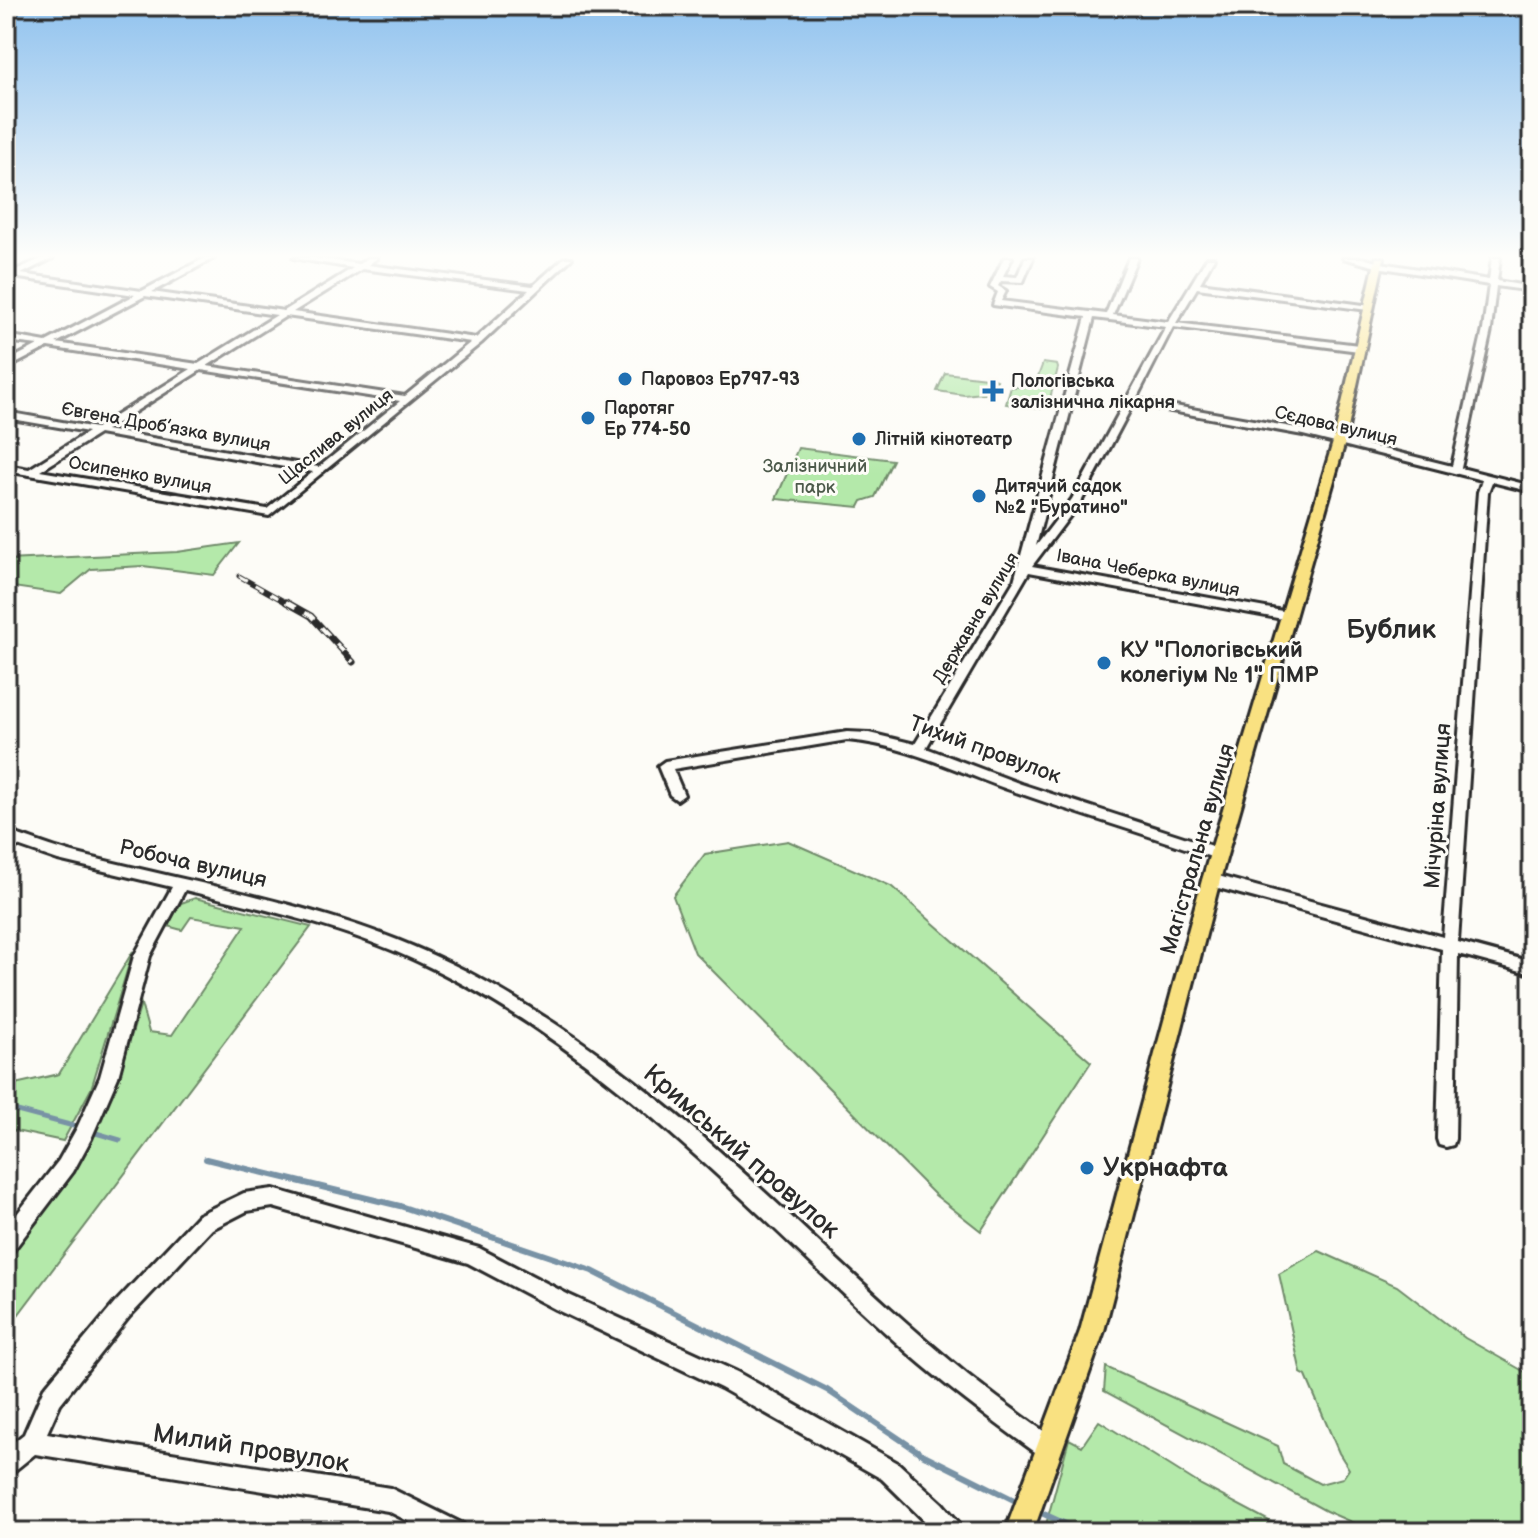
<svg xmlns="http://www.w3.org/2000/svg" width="1538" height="1538" font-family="'Balsamiq Sans',sans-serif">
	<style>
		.green { fill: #b4e9aa; stroke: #708a6a; stroke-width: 2 }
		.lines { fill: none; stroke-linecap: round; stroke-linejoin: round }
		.stream-far1 { stroke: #7892a5; stroke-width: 5 }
		.stream { stroke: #7892a5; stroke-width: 6 }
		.minor-casing { stroke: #2b2b2b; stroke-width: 6 }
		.major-casing { stroke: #2b2b2b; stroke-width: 6 }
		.minor { fill: #fdfcf7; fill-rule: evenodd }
		.major { fill: #f9e181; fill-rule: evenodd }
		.rail-far1-casing { stroke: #2b2b2b; stroke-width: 5 }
		.rail-casing { stroke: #2b2b2b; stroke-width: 7 }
		.rail-far1 { stroke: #fdfcf7; stroke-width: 3; stroke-dasharray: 9; stroke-linecap: butt }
		.rail { stroke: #fdfcf7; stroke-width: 4; stroke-dasharray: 11; stroke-linecap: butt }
		.poi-dot { fill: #1f6fb2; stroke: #fdfcf7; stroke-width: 3 }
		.labels { text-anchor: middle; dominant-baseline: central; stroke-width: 6; stroke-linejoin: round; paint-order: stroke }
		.far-poi-label { font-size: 18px; font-weight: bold; fill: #2b2b2b; stroke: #fdfcf7; text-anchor: start }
		.far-street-label { font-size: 18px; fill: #2b2b2b; stroke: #fdfcf7 }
		.far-park-label { font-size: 18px; fill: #4d5a4b; stroke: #fdfcf7 }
		.poi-label { font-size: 22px; font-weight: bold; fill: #2b2b2b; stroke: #fdfcf7; text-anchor: start }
		.street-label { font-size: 22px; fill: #2b2b2b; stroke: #fdfcf7 }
		.quarter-label { font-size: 26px; font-weight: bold; fill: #2b2b2b; stroke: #fdfcf7 }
		.near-street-label { font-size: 26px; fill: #2b2b2b; stroke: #fdfcf7 }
		.near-poi-label { font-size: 26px; font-weight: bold; fill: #2b2b2b; stroke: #fdfcf7; text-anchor: start }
	</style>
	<rect width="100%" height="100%" fill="#fdfcf7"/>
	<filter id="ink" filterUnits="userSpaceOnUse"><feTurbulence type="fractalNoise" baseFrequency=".0125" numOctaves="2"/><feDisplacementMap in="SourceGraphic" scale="16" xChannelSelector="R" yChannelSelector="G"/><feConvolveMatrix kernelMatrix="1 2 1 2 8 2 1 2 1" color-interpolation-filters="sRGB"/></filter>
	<g filter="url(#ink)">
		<!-- green -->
		<path class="green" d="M1043 363 1057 365 1058 368 1048 406 1040 409 1006 404 1011 387H1034Z
			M945 373 994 379 997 380 991 392 964 395 937 391Z
			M798 448 893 460 875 497 862 501 859 507 776 499Z
			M239 543 214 575 143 566 91 569 61 594 6 586 7 560 177 552Z
			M788 841 891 886 1091 1062 981 1231 935 1195 695 953 673 896 705 854Z
			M195 898 311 927 6 1331V1255L76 1162 95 1130 121 1070 141 1004 149 1032 172 1035 245 926 191 917 182 930 167 926 181 903Z
			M133 951 91 1089 63 1141 6 1129V1086L59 1074Z
			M1319 1251 1397 1286 1465 1338 1532 1376V1532H1374L1326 1511 1104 1391 1106 1367 1278 1446 1283 1464 1320 1484 1343 1478 1349 1469 1339 1453 1306 1376 1301 1373 1279 1274Z
			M1099 1421 1201 1485 1290 1532H1044L1069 1439 1082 1446Z"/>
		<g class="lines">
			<!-- stream-far1 -->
			<path class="stream-far1" d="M6 1108 81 1128
				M89 1131 120 1140"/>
			<!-- stream -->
			<path class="stream" d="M206 1159 400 1206 592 1271 827 1390 922 1454 1020 1503
				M1035 1510 1083 1532"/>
			<defs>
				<path id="minor" d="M43 258H53L21 274 142 291 205 258H214L152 292 284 311 353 268 293 258H316L359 264 368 258H377L368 265 533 286 564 258H572L481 343 269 516 6 471V465L29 469 88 432 6 418V412L96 428 191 369 48 347 6 369V362L38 345 6 341V335L46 342 135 295 6 276V272H11ZM362 269 529 290 476 338 293 312ZM145 296 277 315 198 364 56 343ZM286 316 471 342 405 396 207 366ZM201 370 400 401 319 467 106 430ZM99 434 313 472 267 509 40 471Z
					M1004 258H1012L1003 276 1017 277 1025 258H1033L1023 282 1001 281 998 286 1006 291 1001 301 1106 314 1129 258H1137L1113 315 1168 322 1207 258H1214L1200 283 1371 306 1372 308 1368 310 1197 288 1176 323 1359 345 1363 348 1359 351 1173 327 1136 399 1303 429 1452 466 1483 330 1489 285 1377 267 1343 258H1362L1381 263 1489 280 1492 258H1500L1497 281 1532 287V291L1496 286 1491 330 1461 468 1532 486V492L1492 482 1488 492 1458 942 1532 962V974L1458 954 1455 1139 1453 1145 1446 1147 1439 1145 1437 1139 1442 949 1211 886 1206 884 1203 880 1206 876 1211 874 1443 937 1478 492 1482 480 1303 435 1133 404 1082 500 1032 566 1288 612 1294 616 1288 620 1029 572 926 748 1021 784 1224 850 1227 854 1224 858H1214C1146 834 1078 814 1010 790 956 771 906 745 847 740L673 769 684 795 677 800 670 795 658 766 665 761 847 732 869 733 915 744 1014 581 1086 317 993 305 998 292 990 287ZM1094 318 1166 327 1072 499 1036 546Z
					M6 831C30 838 53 848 77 854 208 887 342 907 464 970 572 1026 670 1105 759 1187 828 1250 895 1316 968 1375 997 1398 1027 1420 1058 1441L1061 1449 1058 1457 1050 1460 1042 1457C996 1424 951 1390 908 1353 752 1214 610 1050 417 961 343 927 264 909 185 890L150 956 118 1077 91 1139 73 1172 13 1251 6 1253V1228L59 1160 77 1128 100 1077 134 956 172 887 58 860 6 842Z
					M273 1189 479 1248 569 1295 737 1372 898 1463 942 1503 960 1524 964 1532H936L882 1479 721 1388 555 1309 468 1263 273 1207 247 1211 212 1229 129 1317 60 1404 47 1433 390 1488 463 1524 467 1532H406L410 1522 388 1511 35 1454 14 1471 6 1474V1448L24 1434 44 1388 115 1303 198 1215 244 1193Z"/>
				<path id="major" d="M1376 258H1384L1345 442 1220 880 1104 1331 1033 1532H1005L1080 1331 1202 880 1333 442Z"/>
			</defs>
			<!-- minor casing -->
			<use href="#minor" class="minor-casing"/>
			<!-- major casing -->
			<use href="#major" class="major-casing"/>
			<!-- minor -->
			<use href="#minor" class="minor"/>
			<!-- major -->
			<use href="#major" class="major"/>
			<defs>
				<path id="rail-far1" d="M239 576 289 604"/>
				<path id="rail" d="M286 602 311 616 353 662"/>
			</defs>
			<!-- rail-far1 casing -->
			<use href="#rail-far1" class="rail-far1-casing"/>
			<!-- rail casing -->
			<use href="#rail" class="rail-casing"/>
			<!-- rail-far1 -->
			<use href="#rail-far1" class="rail-far1"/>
			<!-- rail -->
			<use href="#rail" class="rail"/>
		</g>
	</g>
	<!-- sky -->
	<linearGradient id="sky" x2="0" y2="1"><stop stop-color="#90c2ee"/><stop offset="0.54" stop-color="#fefefb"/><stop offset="1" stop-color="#fefefb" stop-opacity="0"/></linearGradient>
	<rect width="1538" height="474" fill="url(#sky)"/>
	<!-- markers -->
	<g class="poi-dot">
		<circle cx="625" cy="379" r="8"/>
		<path d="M989 379h8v8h8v8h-8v8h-8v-8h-8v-8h8z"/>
		<circle cx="588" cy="418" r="8"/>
		<circle cx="859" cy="439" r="8"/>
		<circle cx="979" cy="496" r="8"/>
		<circle cx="1104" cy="663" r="8"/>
		<circle cx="1087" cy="1168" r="8"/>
	</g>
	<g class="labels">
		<!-- far-poi labels -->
		<g class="far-poi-label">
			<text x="641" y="379">Паровоз Ер797-93</text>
			<text x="1011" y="381">Пологівська<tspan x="1011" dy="21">залізнична лікарня</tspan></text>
			<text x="604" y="408">Паротяг<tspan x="604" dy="21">Ер 774-50</tspan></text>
			<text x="875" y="439">Літній кінотеатр</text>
			<text x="995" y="486">Дитячий садок<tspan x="995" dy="21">№2 "Буратино"</tspan></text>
		</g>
		<!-- far-street labels -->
		<g class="far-street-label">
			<text transform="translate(1336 426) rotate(13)">Сєдова вулиця</text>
			<text transform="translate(166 427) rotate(10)">Євгена Дроб’язка вулиця</text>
			<text transform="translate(336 437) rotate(-39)">Щаслива вулиця</text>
			<text transform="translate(140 475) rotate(10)">Осипенко вулиця</text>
			<text transform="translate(1148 573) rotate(11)">Івана Чеберка вулиця</text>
			<text transform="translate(976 618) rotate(-59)">Державна вулиця</text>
		</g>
		<!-- far-park labels -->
		<g class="far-park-label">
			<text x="815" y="466">Залізничний<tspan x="815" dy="21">парк</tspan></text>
		</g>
		<!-- poi labels -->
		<g class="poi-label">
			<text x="1120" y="650">КУ "Пологівський<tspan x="1120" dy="25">колегіум № 1" ПМР</tspan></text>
		</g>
		<!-- street labels -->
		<g class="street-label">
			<text transform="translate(985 750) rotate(20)">Тихий провулок</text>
			<text transform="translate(1438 806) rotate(-86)">Мічуріна вулиця</text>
			<text transform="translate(1198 849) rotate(-74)">Магістральна вулиця</text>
			<text transform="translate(193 864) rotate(13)">Робоча вулиця</text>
		</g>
		<!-- quarter labels -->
		<g class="quarter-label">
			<text x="1391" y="630">Бублик</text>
		</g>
		<!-- near-street labels -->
		<g class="near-street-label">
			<text transform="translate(741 1152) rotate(41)">Кримський провулок</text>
			<text transform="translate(251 1449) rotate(9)">Милий провулок</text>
		</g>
		<!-- near-poi labels -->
		<g class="near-poi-label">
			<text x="1103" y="1168">Укрнафта</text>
		</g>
	</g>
	<!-- margin -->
	<rect width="1538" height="1538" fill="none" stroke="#fdfcf7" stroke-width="32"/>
	<rect x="16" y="16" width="1506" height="1506" fill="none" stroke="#2b2b2b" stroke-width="3" filter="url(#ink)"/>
</svg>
